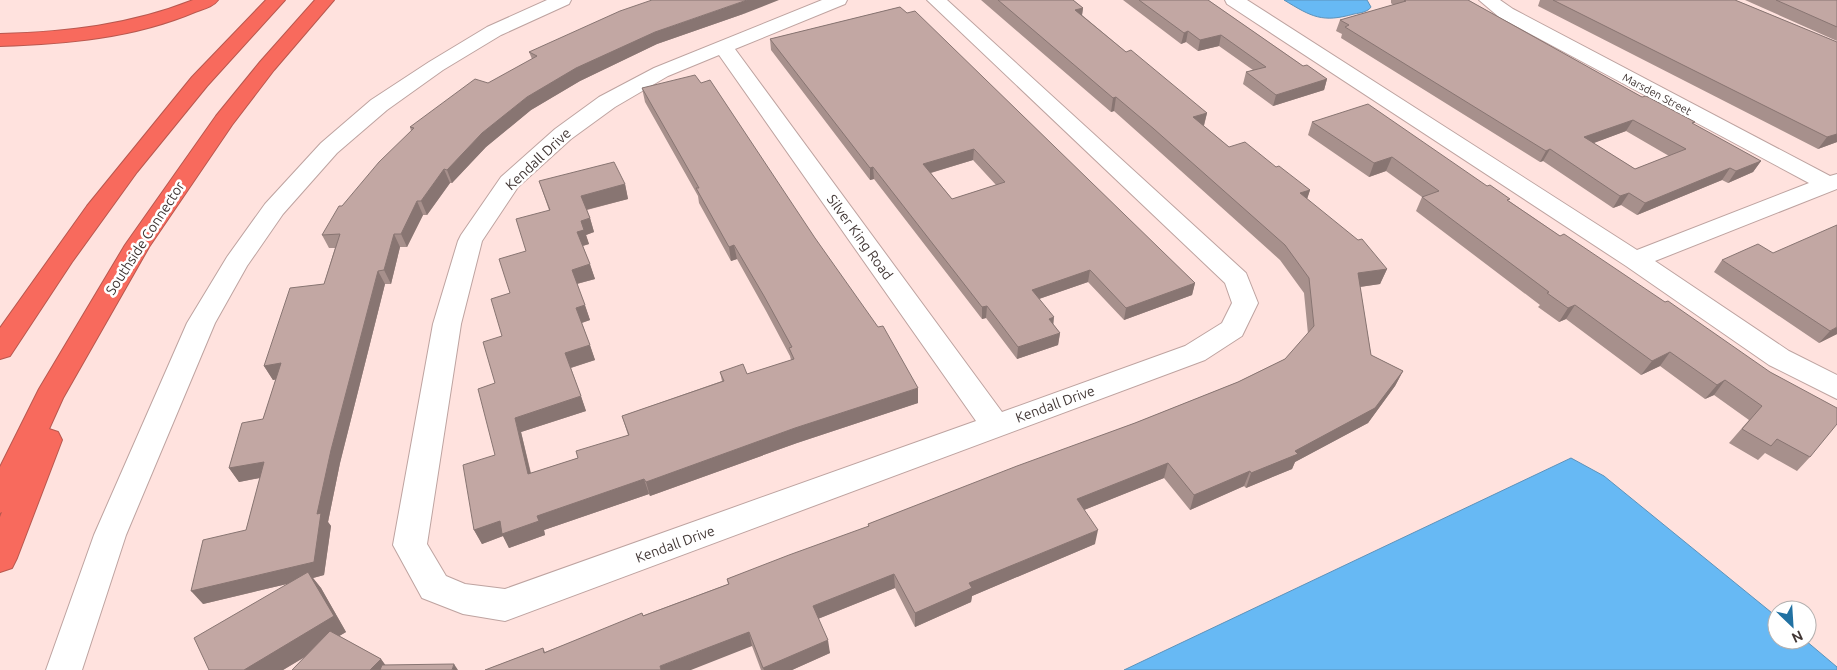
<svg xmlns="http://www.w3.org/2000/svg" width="1837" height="670" font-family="Ubuntu,sans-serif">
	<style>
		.water { fill: #67b9f4; stroke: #5c92ba }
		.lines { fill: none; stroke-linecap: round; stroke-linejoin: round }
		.minor-casing { stroke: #bea3a0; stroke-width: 2 }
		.highway-casing { stroke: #b8584f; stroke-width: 2 }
		.minor { fill: #fff; fill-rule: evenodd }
		.highway { fill: #f86a5d; fill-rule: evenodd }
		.wall { fill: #a7908c; fill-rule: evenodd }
		.shaded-wall { fill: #887572 }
		.building { fill: #c2a7a3; stroke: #887572; fill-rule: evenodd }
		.labels { text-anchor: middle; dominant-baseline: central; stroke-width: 5; stroke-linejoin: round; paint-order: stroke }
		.far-street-label { font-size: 11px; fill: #413634; stroke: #fff }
		.street-label { font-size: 14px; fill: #413634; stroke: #fff }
	</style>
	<rect width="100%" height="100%" fill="#ffe2de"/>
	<!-- water -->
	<path class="water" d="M1284 0H1367L1371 7C1368 12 1360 13 1354 14 1322 23 1312 17 1284 0Z
		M1571 458 1604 476 1777 617V640H1805L1837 667V670H1124Z"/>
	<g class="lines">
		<defs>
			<path id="minor" d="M547 0H571L569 4 501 35 443 70 387 110 337 153 283 214 247 266 215 323 126 535 82 670H46L94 535 187 323 227 257 265 204 321 143 371 100 429 62 487 27Z
				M822 0H847L845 4 735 49 1002 412 1185 346 1222 323 1232 303 1225 283 927 0H947L1246 273 1258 303 1242 336 1205 360 505 621 463 614 422 598 393 545 433 324 458 241 461 235 501 177 555 129 599 97 654 68ZM719 55 976 421 505 589 465 584 446 576 427 544 461 324 482 241 518 187 571 139 615 107 668 76Z
				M1225 0H1247L1637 250 1809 183 1499 17 1479 0H1500L1513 9 1830 176 1837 174V189L1655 261 1789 351 1837 375V399L1769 365 1626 266 1227 4Z"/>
			<path id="highway" d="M193 0H218C213 7 203 9 195 12 134 38 65 44 0 46V34C66 32 131 25 193 0Z
				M266 0H285L207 86 137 172 72 262 10 356 0 359V328L87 206 192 77Z
				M315 0H334L274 70 232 125 149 247 63 398 49 429 58 432 62 440 17 558 12 568 0 572V517L2 512 0 513V467L39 389 125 245 216 116 260 62Z"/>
		</defs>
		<!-- minor casing -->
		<use href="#minor" class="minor-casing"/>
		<!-- highway casing -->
		<use href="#highway" class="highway-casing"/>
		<!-- minor -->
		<use href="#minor" class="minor"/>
		<!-- highway -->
		<use href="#highway" class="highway"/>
	</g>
	<!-- wall -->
	<path class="wall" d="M981 0H1073L1083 8 1082 15 1126 52 1207 113 1204 126 1229 147 1276 167 1310 190 1307 199 1387 269 1380 284 1360 287 1371 355 1403 371 1395 386 1368 423 1295 462 1292 469 1246 488 1244 486 1190 510 1164 478 1084 510 1095 544 972 596 971 602 915 627 895 588 818 619 830 653 792 670H761L752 646 485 670 543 648 545 652 728 584 727 579 868 527V524L1135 423 1238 382 1285 359 1308 334 1304 293 1280 260 1151 144 1114 111 1111 112Z
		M1123 0H1208L1303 66 1327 79 1324 90 1273 106 1243 84 1246 72 1253 70 1219 46 1198 51 1186 42 1181 44Z
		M1391 0H1468L1642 97 1761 161 1753 172 1728 183 1722 180 1637 215 1621 205 1613 208 1543 161 1540 162 1341 38 1342 34 1336 31 1340 20 1393 5 1391 3ZM1626 131 1669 156 1635 169 1593 143Z
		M1540 0H1735L1837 42V142L1818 149 1538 6Z
		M1745 0H1837V41Z
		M900 7 1195 283 1192 295 1124 320 1088 282 1039 299 1053 324 1060 333 1058 345 1017 359 986 318 982 319 874 179 870 180 771 50 770 39ZM973 160 996 185 952 199 931 173Z
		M746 13 657 44 580 81 531 110 486 147 452 183H450L427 215H423L407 247H400L391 284H385L340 463 328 522 331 526 324 575 313 578 321 588 346 632 339 636 381 659 385 665 292 670 305 657 283 670H209L287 584 203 604 246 530 260 478 239 482 229 468 263 419 276 379 273 380 264 366 324 284 335 248H329L322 235 342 206 411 131 410 127 532 59 529 52Z
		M642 88 918 403 797 443 650 496 649 494 544 530 545 535 509 548 503 536 482 544 474 530 495 455V383L502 336 510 293 526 251 549 210 539 181 625 184 628 199 587 210 590 218 594 232 586 235 589 244 583 246 595 279 577 284 590 320 582 323 595 360 571 368 586 411 521 432 531 473 578 458 628 435 622 416 722 381 720 372 747 374 791 360 790 356 766 311 737 259 731 261 699 203 698 196 645 102Z
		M1312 122 1509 201 1560 236 1665 302 1810 457 1797 471 1765 453 1758 460 1729 443 1749 420 1714 395 1705 399 1660 366 1641 375 1566 319 1559 322 1538 307 1540 305 1416 211 1422 197 1386 171 1369 177 1308 135Z
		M1722 260 1837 334 1819 343 1714 272Z"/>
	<!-- shaded-wall -->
	<path class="shaded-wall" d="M747 0H779L746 13 657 44 580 81 531 110 486 147 452 183 447 170 482 133 527 97 576 68 655 32Z
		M1083 8 1081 22 1075 10Z
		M1188 31 1186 42 1181 44 1184 33Z
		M1221 35 1219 46 1198 51 1200 40Z
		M1327 79 1324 90 1273 106 1276 95Z
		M1116 97 1114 111 1111 112 1113 98Z
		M1207 113 1203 128 1193 117Z
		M1633 120 1626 131 1578 149 1584 137Z
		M1837 134V142L1818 149 1827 137Z
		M974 149 973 160 923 175V164Z
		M1550 149 1543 161 1540 162 1546 151Z
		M1392 157 1386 171 1369 177 1374 163Z
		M1761 161 1753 172 1728 183 1736 171Z
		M873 167 874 179 870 180V168Z
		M1730 168 1722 180 1637 215 1645 203Z
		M444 169 450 183 427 215 421 201Z
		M625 184 628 199 585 210 581 196Z
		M1310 190 1305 205 1300 193Z
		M1629 193 1621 205 1613 208 1620 196Z
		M417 201 423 215 407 247 401 234Z
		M590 218 594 232 586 235 589 244 582 246 577 232 581 221Z
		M394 234 400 247 391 284 384 270Z
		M734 245 737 259 731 261 729 247Z
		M590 264 595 279 576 284 572 270Z
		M1387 269 1380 284 1352 288 1358 273Z
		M1090 270 1088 282 1030 302 1032 290Z
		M378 271 385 284 340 463 328 522 331 526 324 575 313 578 321 588 346 632 283 670H244L312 578 203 604 191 591 331 450Z
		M1195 283 1192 295 1124 320 1126 308Z
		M585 305 590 320 581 323 576 308Z
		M1575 305 1566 319 1559 322 1568 308Z
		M987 306 986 318 982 319V307Z
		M1054 317 1053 329 1049 319Z
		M1837 327V334L1819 343 1830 331Z
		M1060 333 1058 345 1017 359 1018 347Z
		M590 345 595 360 570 368 565 353Z
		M1670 352 1660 366 1641 375 1652 361Z
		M281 363 290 377 273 380 264 366Z
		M1403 371 1395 386 1368 423 1295 462 1292 469 1246 488 1251 473 1295 451Z
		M1725 380 1714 395 1705 399 1717 385Z
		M918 388V403L797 443 650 496 646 482 795 428Z
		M581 396 586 411 521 432 534 488 528 474 515 418Z
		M264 462 274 475 239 482 229 468Z
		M1168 463 1164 478 1074 514 1077 499Z
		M1250 471 1244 486 1190 510 1194 495Z
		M644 479 649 494 544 530 545 535 509 548 503 536 482 544 474 530 500 521 537 516Z
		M1098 530 1095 544 972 596 971 602 915 627V613L969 583Z
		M894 574 895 588 815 620 813 606Z
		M749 632 752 646 691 670H661L660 666Z
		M828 640 830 653 792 670H764L763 668Z
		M381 659 389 670H370Z
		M454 664 458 670H452Z"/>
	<!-- building -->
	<path class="building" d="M652 0H747L655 32 576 68 527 97 482 133 447 170 444 169 421 201H417L401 234H394L384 270 378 271 331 450 317 514 321 513 314 562 191 591 203 540 246 530 264 462 229 468 242 423 263 419 281 363 264 366 290 288 324 284 340 234 322 235 339 206H342L379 162 414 128 410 127 475 79 488 83 537 56 529 52 620 11Z
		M998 0H1073L1083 8 1075 10 1126 52 1131 50 1207 113 1193 117 1229 147 1245 142 1276 167 1279 166 1310 190 1300 193 1358 240 1362 239 1387 269 1358 273 1371 355 1403 371 1375 408 1295 451 1298 454 1251 473 1250 471 1194 495 1168 463 1077 499 1098 530 969 583 972 588 915 613 894 574 813 606 828 640 763 668 749 632 660 666 661 670H485L543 648 544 653 642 613 643 616 729 584 727 579 789 555 869 526 868 524 1017 466 1135 423 1238 382 1285 359 1314 326 1309 278 1285 245 1154 129 1116 97 1113 98Z
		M1139 0H1208L1303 66 1307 65 1327 79 1276 95 1246 72 1266 67 1221 35 1200 40 1188 31 1184 33Z
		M1404 0H1468L1642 97 1646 96 1695 122 1692 123 1761 161 1736 171 1730 168 1645 203 1629 193 1620 196 1550 149 1546 151 1345 27 1349 25 1340 20 1406 1ZM1633 120 1686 149 1635 169 1584 137Z
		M1553 0H1735L1837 42V134L1827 137Z
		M1776 0H1837V27Z
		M900 7 907 13 915 11 1195 283 1126 308 1090 270 1032 290 1054 317 1049 319 1060 333 1018 347 987 306 982 307 873 167 870 168 770 39ZM974 149 1005 182 952 199 923 164Z
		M695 75 701 83 710 80 815 238 878 327 883 326 918 388 795 428 646 482 644 479 537 516 539 521 502 534 500 521 474 530 463 465 495 455 478 389 495 383 483 342 502 336 491 299 510 293 499 259 526 251 516 219 550 210 539 181 614 162 625 184 581 196 590 218 581 221 584 230 577 232 590 264 572 270 585 305 576 308 590 345 565 353 581 396 515 418 528 474 578 458 576 451 629 435 622 416 724 381 720 372 743 364 747 374 794 359 789 348 792 347 764 296 734 245 729 247 696 188H699L642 88Z
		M1368 104 1487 186 1490 185 1510 199 1507 200 1560 236 1564 234 1665 302 1668 301 1770 372 1837 408V424L1810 457 1777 439 1771 446 1742 429 1762 406 1725 380 1717 385 1670 352 1652 361 1575 305 1568 308 1547 293 1549 292 1422 197 1439 191 1392 157 1374 163 1312 122Z
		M1837 225V327L1830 331 1722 260 1758 244 1773 253Z
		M308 572 334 616 244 670H209L194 638Z
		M330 631 381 659 370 670H292Z
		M454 664 452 670H380L382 665Z"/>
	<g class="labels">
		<!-- far-street labels -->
		<g class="far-street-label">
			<text transform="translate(1657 94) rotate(28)">Marsden Street</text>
		</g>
		<!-- street labels -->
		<g class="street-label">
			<text transform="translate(538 159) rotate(-43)">Kendall Drive</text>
			<text transform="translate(860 237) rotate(54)">Silver King Road</text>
			<text transform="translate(145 238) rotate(-57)">Southside Connector</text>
			<text transform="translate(1055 404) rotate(-20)">Kendall Drive</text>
			<text transform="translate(675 544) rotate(-20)">Kendall Drive</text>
		</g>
	</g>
	<!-- north arrow -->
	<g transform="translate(1792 625) rotate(155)"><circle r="24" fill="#ffffff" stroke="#b3afae"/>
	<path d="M0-4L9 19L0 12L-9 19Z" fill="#2171a2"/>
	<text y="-8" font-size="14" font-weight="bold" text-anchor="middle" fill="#413634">N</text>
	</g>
</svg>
